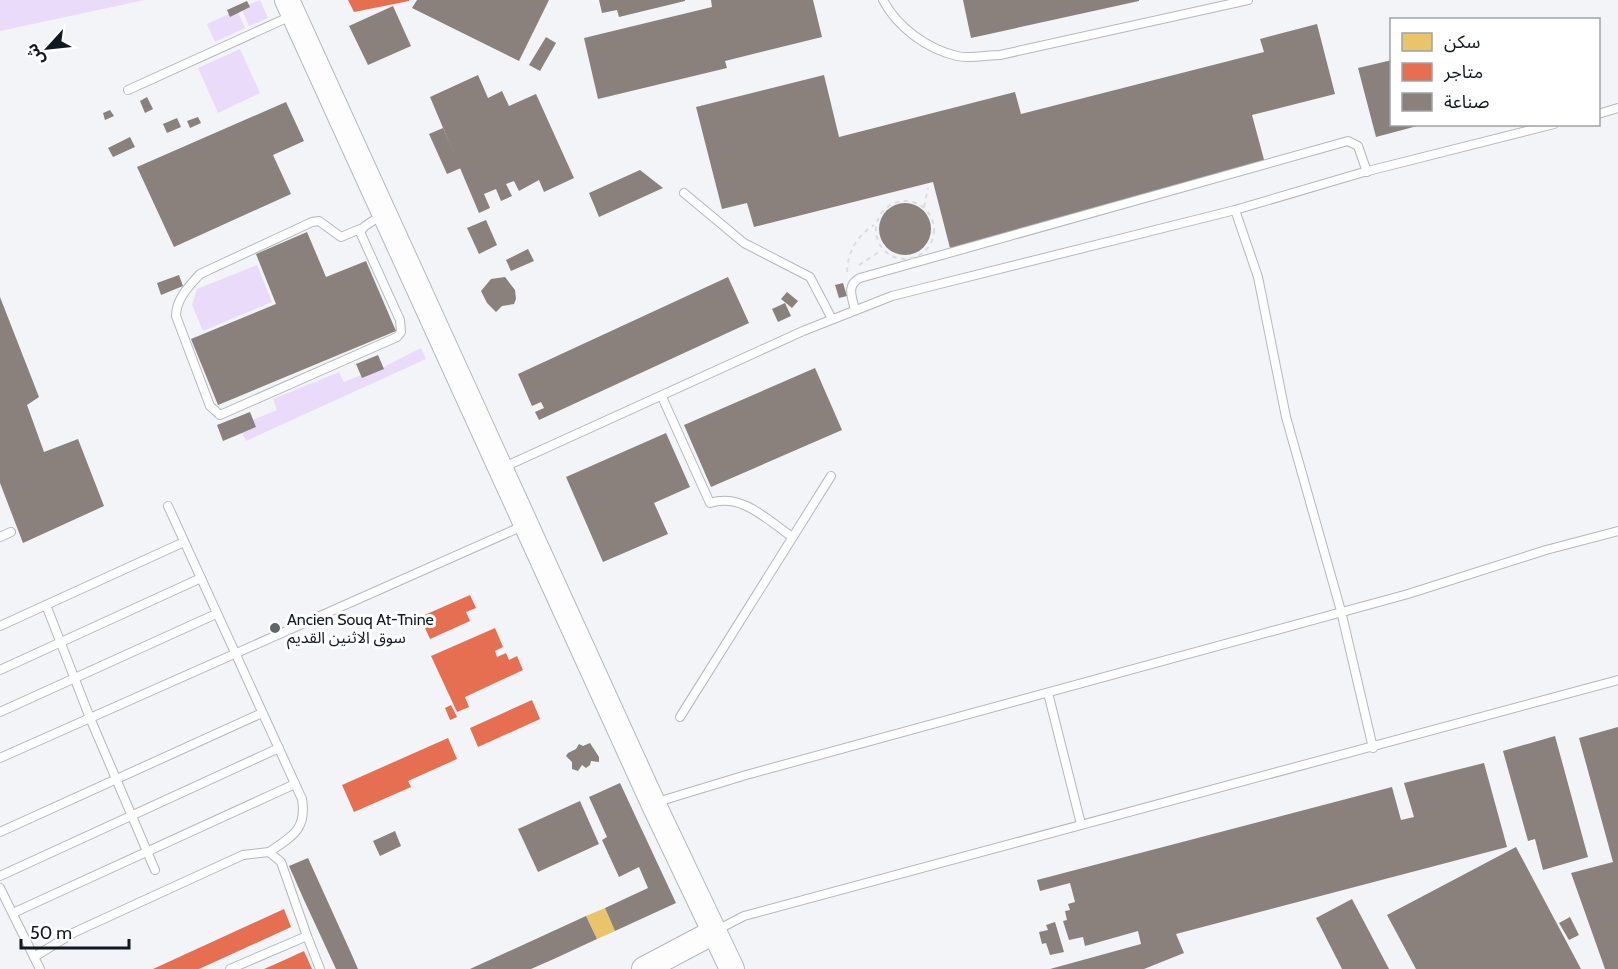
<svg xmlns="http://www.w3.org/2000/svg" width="1618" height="969" viewBox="0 0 1618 969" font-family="Cabin,'Noto Sans Arabic',sans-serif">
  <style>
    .green { fill: #ebdbfa }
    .homes { fill: #e9c46a }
    .shops { fill: #e76f51 }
    .industry { fill: #8a817c }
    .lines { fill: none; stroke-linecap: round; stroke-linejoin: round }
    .lane-casing { stroke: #b3b8be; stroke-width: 10 }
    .secondary-casing { stroke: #b3b8be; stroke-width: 26 }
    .path { stroke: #ddddde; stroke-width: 2; stroke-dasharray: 4.5 4.5; stroke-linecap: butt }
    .lane { stroke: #fdfdfe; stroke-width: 8 }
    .secondary { stroke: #fdfdfe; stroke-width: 24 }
    .poi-dot { fill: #5f656c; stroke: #fff; stroke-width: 2 }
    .labels { text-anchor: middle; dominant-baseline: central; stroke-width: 6; stroke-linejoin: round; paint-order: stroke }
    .poi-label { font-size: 16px; fill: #101821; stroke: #fff; text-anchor: start }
  </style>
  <rect width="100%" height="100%" fill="#f2f4f7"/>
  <g class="green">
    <path d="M0 0H145L0 31Z"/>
    <path d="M260 0 268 18 249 26 241 8Z"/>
    <path d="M237 10 245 28 215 42 207 24Z"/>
    <path d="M240 49 260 93 218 113 198 68Z"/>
    <path d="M257 265 272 302 203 331 192 305 197 289Z"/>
    <path d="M421 348 426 359 246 441 242 433 256 427 253 420 277 410 273 399 339 372 344 382 361 375 362 378Z"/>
  </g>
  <path class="homes" d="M605 908 615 931 597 939 586 916Z"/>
  <g class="shops">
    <path d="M348 0H409V1L354 12Z"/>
    <path d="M470 595 476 608 466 612 470 621 430 639 420 617Z"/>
    <path d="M495 628 503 647 495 651 497 657 506 653 509 660 517 656 523 670 465 697 469 707 457 712 431 656Z"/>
    <path d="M532 700 540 719 478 747 470 728Z"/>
    <path d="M451 705 457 717 450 720 445 708Z"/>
    <path d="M448 738 457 759 408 781 411 787 354 812 342 785Z"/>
    <path d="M284 909 291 927 199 969H153Z"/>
    <path d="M304 951 312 969H264L280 962Z"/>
  </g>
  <g class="industry">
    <path d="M417 0H549L519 61 412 8Z"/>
    <path d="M599 0H685V1L619 17 617 10 602 13Z"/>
    <path d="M711 0H813L822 37 725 61 727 68 598 99 584 38 712 7Z"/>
    <path d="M963 0H1139V1L971 38Z"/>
    <path d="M247 1 250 7 230 17 227 10Z"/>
    <path d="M393 6 411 46 368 65 349 26Z"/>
    <path d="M1317 24 1335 94 1252 115 1266 167 950 248 933 182 754 227 747 203 722 209 696 107 824 75 839 137 1015 92 1021 114 1264 52 1260 39Z"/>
    <path d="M546 37 556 43 540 71 529 65Z"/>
    <path d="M1392 60V124L1421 125 1376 137 1358 68Z"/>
    <path d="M478 75 488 98 502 91 509 106 536 94 574 178 544 192 539 180 519 191 514 181 506 184 512 196 501 201 496 189 484 194 490 208 479 213 430 97Z"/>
    <path d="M147 97 153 109 145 113 140 101Z"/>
    <path d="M286 102 304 141 273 155 291 194 174 247 137 167Z"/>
    <path d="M110 110 114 116 105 120 103 113Z"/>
    <path d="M198 117 201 123 190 128 187 121Z"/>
    <path d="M177 118 181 127 167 133 163 124Z"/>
    <path d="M443 128 461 168 447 174 429 134Z"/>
    <path d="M130 137 135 147 113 157 108 148Z"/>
    <path d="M640 170 663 188 599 217 589 193Z"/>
    <circle cx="905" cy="229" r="26"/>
    <path d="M486 220 497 245 479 254 467 228Z"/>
    <path d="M307 232 326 277 366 261 396 331 218 405 191 339 276 304 256 254Z"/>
    <path d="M528 249 534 261 511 271 506 260Z"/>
    <path d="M179 275 183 286 161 295 157 283Z"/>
    <path d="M505 277 515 290 516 299 514 304 502 306 496 312 487 303 481 291 491 279Z"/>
    <path d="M728 277 749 323 539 420 535 412 544 408 541 402 532 406 518 374Z"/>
    <path d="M843 283 847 296 839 298 835 285Z"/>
    <path d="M787 292 798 301 792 308 781 299Z"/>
    <path d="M0 297 39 397 27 405 44 452 78 439 104 506 23 543 0 483Z"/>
    <path d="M785 303 791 316 778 322 772 309Z"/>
    <path d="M378 355 384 369 362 378 356 364Z"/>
    <path d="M815 368 842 430 711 487 684 425Z"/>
    <path d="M250 412 256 427 223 441 217 425Z"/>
    <path d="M666 433 690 487 654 503 668 534 603 562 566 477Z"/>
    <path d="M1618 727V969H1605L1571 873 1613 862 1579 738Z"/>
    <path d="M1555 736 1588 857 1543 870 1535 839 1528 841 1503 751Z"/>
    <path d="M590 743 599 757V762L591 761 590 765 586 768 582 765 578 771 572 769V762L566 756 568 753 576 749 579 744 583 746Z"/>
    <path d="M1484 763 1507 847 1176 934 1184 953 1144 969H1050L1141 944 1138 931 1085 946 1083 937 1069 940 1063 921 1067 920 1065 911 1070 910 1068 904 1075 902 1070 883 1040 891 1037 880 1392 787 1401 820 1414 817 1404 783Z"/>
    <path d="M620 783 676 903 615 931 605 908 648 888 639 867 619 877 602 840 607 837 589 797Z"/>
    <path d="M580 801 599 844 538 872 518 829Z"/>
    <path d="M395 831 401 846 380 856 373 841Z"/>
    <path d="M1516 847 1581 969H1416L1387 915Z"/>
    <path d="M308 858 351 953 358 969H336L304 900 289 866Z"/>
    <path d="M1352 899 1389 969H1342L1316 918Z"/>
    <path d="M586 916 597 939 556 958 531 969H470Z"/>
    <path d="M1570 917 1579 935 1569 940 1559 923Z"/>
    <path d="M1055 922 1064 952 1050 955 1046 943 1042 944 1039 932 1048 930 1046 925Z"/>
  </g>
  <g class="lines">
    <defs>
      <g id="lane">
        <path d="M883 0C897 27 927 49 957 56 970 59 987 55 1000 55L1248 0"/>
        <path d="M128 90 291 16"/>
        <path d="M1598 114 1618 108"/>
        <path d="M684 193 744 243 810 277 832 319"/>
        <path d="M1235 210 1258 277 1286 417 1341 611 1373 748"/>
        <path d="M360 229 341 237 319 221 312 222 200 274C189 286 176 299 176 316L210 406 220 415 397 337 401 332 400 320 360 232 365 226 382 215"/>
        <path d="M855 310C852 297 846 285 860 278L1348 141 1358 146 1367 172"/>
        <path d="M662 397 710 503C742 493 766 519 791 536"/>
        <path d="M502 468 803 331 892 296 1235 210 1364 172 1554 124"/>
        <path d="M168 506 302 799C307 829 293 836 269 852"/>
        <path d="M0 537 11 532"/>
        <path d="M46 605 90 718 155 870"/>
        <path d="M0 626 184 542"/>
        <path d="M0 670 201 578"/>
        <path d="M1048 693 1081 824"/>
        <path d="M0 712 216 614"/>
        <path d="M680 717 831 476"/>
        <path d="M0 758 525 525"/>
        <path d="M654 803 746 775 1408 594 1546 550 1618 531"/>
        <path d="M0 832 262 713"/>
        <path d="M0 876 279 748"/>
        <path d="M0 888 34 957"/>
        <path d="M13 913 295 784"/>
        <path d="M717 930 744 916 1618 680"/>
        <path d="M40 969 34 957 75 932 243 855 269 852 281 862 307 936"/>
        <path d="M230 969 307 936 320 969"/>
      </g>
      <g id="secondary">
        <path d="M287 0 653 803 732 969"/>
        <path d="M644 969 714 932"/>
      </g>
    </defs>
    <use href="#lane" class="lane-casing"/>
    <use href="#secondary" class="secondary-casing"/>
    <g class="path">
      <circle cx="905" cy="230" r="29"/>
      <path d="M924 207 928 188"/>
      <path d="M859 265 882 250"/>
      <path d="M847 272C848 251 857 236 874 225"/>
    </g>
    <use href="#lane" class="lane"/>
    <use href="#secondary" class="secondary"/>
  </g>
  <circle class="poi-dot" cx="275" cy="628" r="6"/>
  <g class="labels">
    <g class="poi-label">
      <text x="287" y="619">Ancien Souq At-Tnine<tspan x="287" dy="18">سوق الاثنين القديم</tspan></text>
    </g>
  </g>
  <rect x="1390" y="18" width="210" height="108" fill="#ffffff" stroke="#9fa3a6" stroke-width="1.5"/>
  <rect x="1402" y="33" width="30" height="18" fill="#e9c46a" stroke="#9fa3a6" stroke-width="1.5"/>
  <text x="1444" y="48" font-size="18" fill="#101821">سكن</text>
  <rect x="1402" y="63" width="30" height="18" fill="#e76f51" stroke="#9fa3a6" stroke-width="1.5"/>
  <text x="1444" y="78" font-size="18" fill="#101821">متاجر</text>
  <rect x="1402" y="93" width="30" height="18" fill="#8a817c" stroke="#9fa3a6" stroke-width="1.5"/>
  <text x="1444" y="108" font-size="18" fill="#101821">صناعة</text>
  <g transform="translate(48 48) rotate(243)" stroke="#ffffff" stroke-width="4.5" paint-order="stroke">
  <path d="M0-4.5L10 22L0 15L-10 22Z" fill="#101821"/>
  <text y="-9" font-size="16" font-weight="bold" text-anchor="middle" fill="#101821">ش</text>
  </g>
  <path d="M21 939v9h108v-9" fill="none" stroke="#101821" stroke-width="3"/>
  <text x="30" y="939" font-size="18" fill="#101821" stroke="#ffffff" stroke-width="4.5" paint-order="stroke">50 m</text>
</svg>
